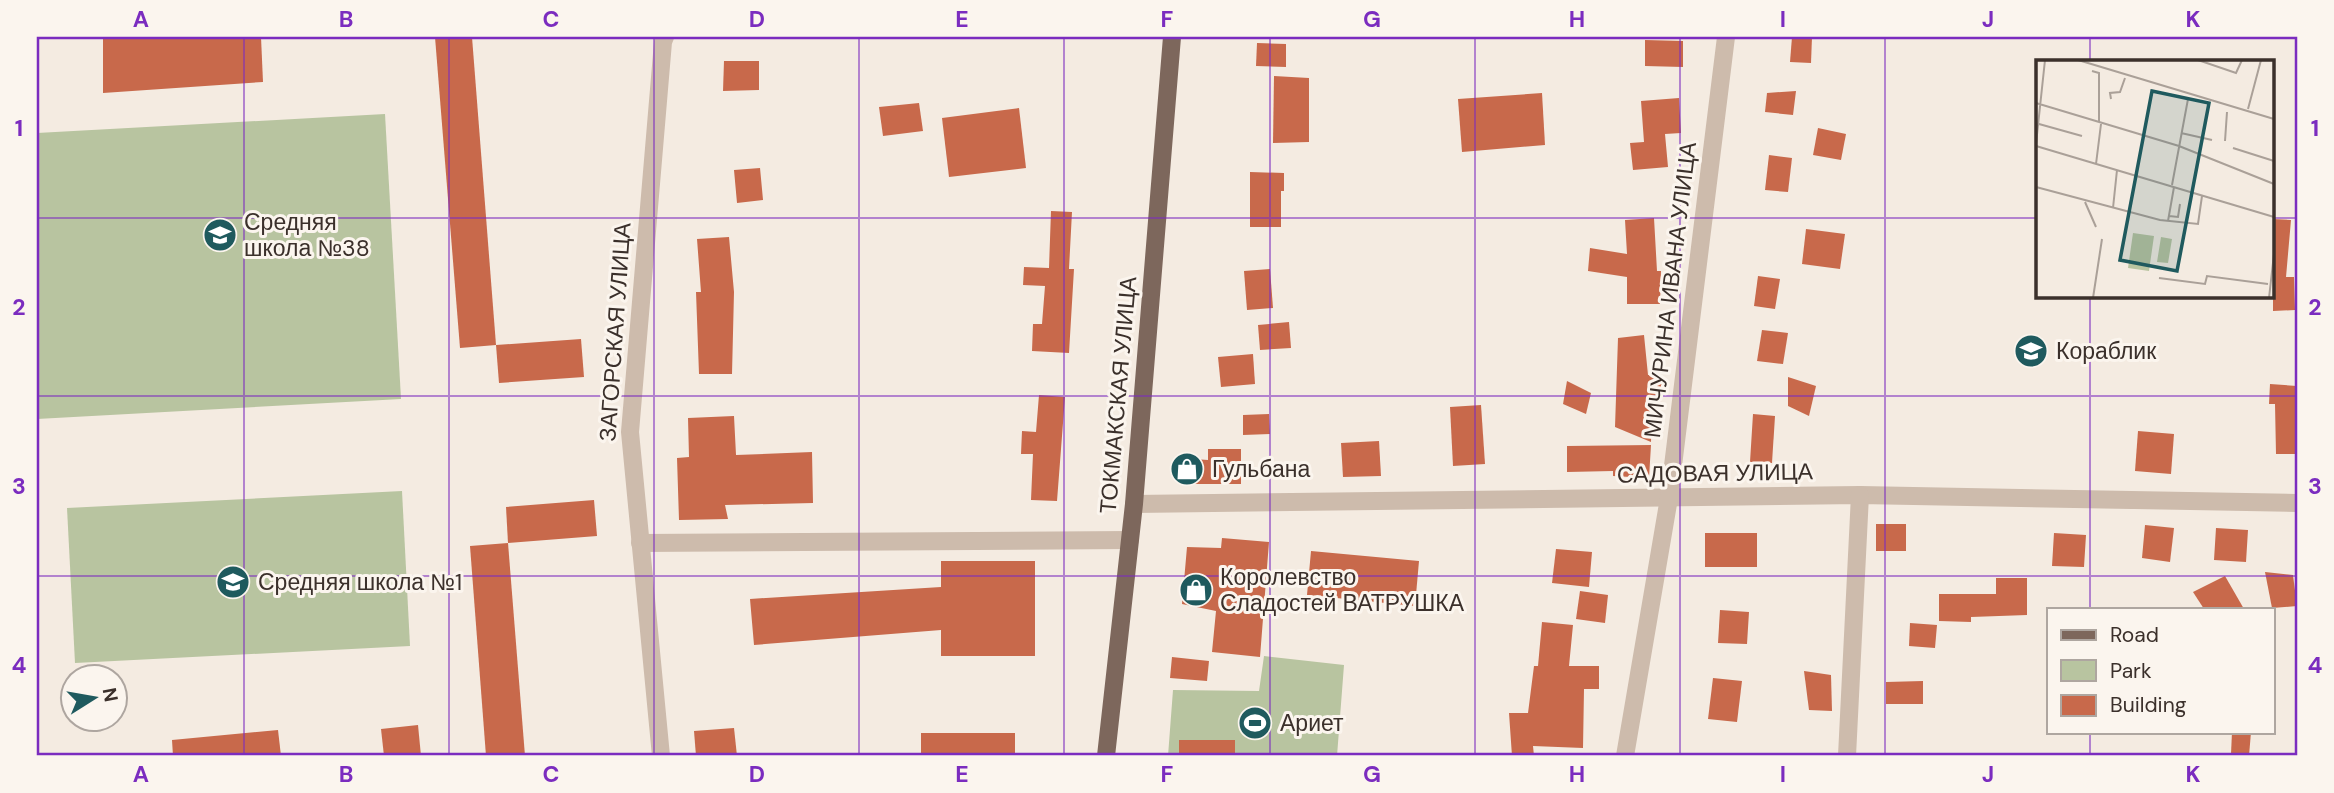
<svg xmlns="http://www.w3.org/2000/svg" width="2334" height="793" viewBox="0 0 2334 793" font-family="'DM Sans',sans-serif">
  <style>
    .green { fill: #b8c4a0 }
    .building { fill: #c8694b }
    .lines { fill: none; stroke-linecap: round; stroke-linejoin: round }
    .minor { stroke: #cdbbac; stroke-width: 18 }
    .major { stroke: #7d675c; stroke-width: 18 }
    .grid { fill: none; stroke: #7b2cbf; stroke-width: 2; stroke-opacity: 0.55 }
    .labels { text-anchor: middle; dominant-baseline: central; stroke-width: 6; stroke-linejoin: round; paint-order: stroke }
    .poi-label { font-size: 23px; fill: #3b302b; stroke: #fbf5ee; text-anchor: start }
    .street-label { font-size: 23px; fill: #3b302b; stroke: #fbf5ee }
    .inset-road { fill: none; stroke: #aaa098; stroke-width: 2 }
    .view { fill: #1f5a5e; fill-opacity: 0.15; stroke: #1f5a5e; stroke-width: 3.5 }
    .inset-edge { fill: none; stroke: #3b302b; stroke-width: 3.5 }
    .neatline { fill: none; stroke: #7b2cbf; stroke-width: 2.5 }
    .grid-label { font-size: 23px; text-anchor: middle; font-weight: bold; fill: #7b2cbf }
  </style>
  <rect width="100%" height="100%" fill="#f4ebe1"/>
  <g class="green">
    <path d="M385 114 401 399 37 419V133Z"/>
    <path d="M402 491 410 646 75 663 67 508Z"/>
    <path d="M1264 656 1344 665 1337 756H1168L1173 690 1259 691Z"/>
  </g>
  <g class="building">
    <path d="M103 37H261L263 82 103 93Z"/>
    <path d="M435 37H472L496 345 460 348Z"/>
    <path d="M1792 37H1812L1811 63 1790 62Z"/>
    <path d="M1645 40 1683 41V67L1645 66Z"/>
    <path d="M1257 43 1286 44V67L1256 66Z"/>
    <path d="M724 61H759V90L723 91Z"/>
    <path d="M1274 76 1309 78V142L1273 143Z"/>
    <path d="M1796 91 1793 115 1765 112 1767 93Z"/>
    <path d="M1542 93 1545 145 1462 152 1458 99Z"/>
    <path d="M1679 98 1681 133 1665 134 1668 167 1633 170 1630 143 1644 142 1641 101Z"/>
    <path d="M919 103 923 131 883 136 879 107Z"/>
    <path d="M1019 108 1026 168 949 177 942 118Z"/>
    <path d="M1818 128 1846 134 1841 160 1813 155Z"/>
    <path d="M1769 155 1792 158 1788 192 1765 190Z"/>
    <path d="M760 168 763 200 737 203 734 170Z"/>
    <path d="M1250 172 1284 173V191H1281V227H1250Z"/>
    <path d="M1051 211 1072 212 1069 269H1074L1069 353 1032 351 1033 324H1042L1045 286 1023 285 1024 267 1049 268Z"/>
    <path d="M1654 218 1657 271H1661L1660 304H1627V277L1588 271 1590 248 1627 254 1625 220Z"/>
    <path d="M2273 219 2291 220 2286 277H2294L2295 310 2273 311Z"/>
    <path d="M1806 229 1845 234 1840 269 1802 264Z"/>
    <path d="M729 237 734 292 732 374H699L696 292H701L697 239Z"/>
    <path d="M1270 269 1273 308 1247 310 1244 271Z"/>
    <path d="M1758 276 1780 279 1775 309 1754 306Z"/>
    <path d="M1289 322 1291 348 1260 350 1258 325Z"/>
    <path d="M1762 330 1788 333 1783 364 1757 361Z"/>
    <path d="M1644 335 1648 375H1662L1661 403H1652L1651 442 1615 427 1618 338Z"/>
    <path d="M581 339 584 377 499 383 496 345Z"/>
    <path d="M1253 354 1255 384 1221 387 1218 357Z"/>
    <path d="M1788 377 1816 386 1809 416 1788 406Z"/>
    <path d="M1567 381 1591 393 1586 414 1563 404Z"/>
    <path d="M2270 384 2297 386V454H2276L2275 404H2269Z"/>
    <path d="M1039 395 1065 397 1057 501 1031 500 1033 454H1021L1022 431 1036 432Z"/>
    <path d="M1481 405 1485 464 1453 466 1450 407Z"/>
    <path d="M1269 414 1270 434 1243 435V415Z"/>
    <path d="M1753 414 1775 416 1772 463 1750 462Z"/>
    <path d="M734 416 736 455 812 452 813 503 725 505 728 519 679 520 677 458 689 457 688 418Z"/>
    <path d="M2138 431 2174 434 2171 474 2135 471Z"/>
    <path d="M1379 441 1381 476 1343 477 1341 443Z"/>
    <path d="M1651 445 1649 478 1613 476V471L1567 472V446Z"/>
    <path d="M1208 449H1241V484H1180V458L1208 460Z"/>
    <path d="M594 500 597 536 508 543 506 507Z"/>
    <rect x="1876" y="524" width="30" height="27"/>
    <path d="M2145 525 2174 528 2170 562 2142 558Z"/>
    <path d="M2216 528 2248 530 2246 562 2214 560Z"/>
    <rect x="1705" y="533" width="52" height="34"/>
    <path d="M2054 533 2086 535 2084 567 2052 566Z"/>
    <path d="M1222 538 1269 542 1260 657 1212 652 1216 611 1182 604 1187 547 1221 548Z"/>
    <path d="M508 543 525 756H486L470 546Z"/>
    <path d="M1556 549 1592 552 1589 587 1552 583Z"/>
    <path d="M1311 551 1419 561 1415 606 1307 595Z"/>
    <path d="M941 561H1035V656H941V630L754 645 750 599 941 587Z"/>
    <path d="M2265 572 2293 575 2297 606 2272 608Z"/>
    <path d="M2225 576 2244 609H2204L2193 592Z"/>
    <path d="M1996 578H2027V615L1971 617V622L1939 621V594H1996Z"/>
    <path d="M1580 591 1608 595 1605 623 1576 619Z"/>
    <path d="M1720 610 1749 612 1747 644 1718 643Z"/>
    <path d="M1542 622 1573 625 1569 666H1599V689H1584L1583 748 1533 746 1534 756H1512L1509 713H1528L1534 666H1538Z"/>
    <path d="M1910 623 1937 625 1935 648 1909 646Z"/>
    <path d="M1172 657 1209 661 1207 681 1170 678Z"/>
    <path d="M1804 671 1831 675 1832 711 1809 710Z"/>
    <path d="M1713 678 1742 681 1737 722 1708 719Z"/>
    <path d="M1923 681V704H1886V682Z"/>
    <path d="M418 725 421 756H384L381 729Z"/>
    <path d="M734 728 737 756H696L694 731Z"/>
    <path d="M278 730 281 756H173L172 740Z"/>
    <path d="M2232 732H2251L2249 756 2231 754Z"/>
    <rect x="921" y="733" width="94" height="23"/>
    <rect x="1179" y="740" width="56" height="16"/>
  </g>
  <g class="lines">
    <g class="minor">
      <path d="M1134 504 1860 495 2297 503"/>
      <path d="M640 543 1130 540"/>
      <path d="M661 756 630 432 663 42 665 37"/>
      <path d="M1625 756 1669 498 1726 37"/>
      <path d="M1847 756 1860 495"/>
    </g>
    <path class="major" d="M1106 756 1134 504 1172 37"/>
  </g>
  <path class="grid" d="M244 37V756M449 37V756M654 37V756M859 37V756M1064 37V756M1270 37V756M1475 37V756M1680 37V756M1885 37V756M2090 37V61M37 218H2038M2273 218H2297M2090 296V609M37 396H2297M37 576H2297M2090 732V756"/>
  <defs>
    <symbol id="school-disc" viewBox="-11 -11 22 22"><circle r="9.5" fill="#1f5a5e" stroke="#fbf5ee"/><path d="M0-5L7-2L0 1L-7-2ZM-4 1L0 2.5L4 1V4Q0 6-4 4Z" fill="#fff"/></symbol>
    <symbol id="shop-disc" viewBox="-11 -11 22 22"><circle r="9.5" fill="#1f5a5e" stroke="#fbf5ee"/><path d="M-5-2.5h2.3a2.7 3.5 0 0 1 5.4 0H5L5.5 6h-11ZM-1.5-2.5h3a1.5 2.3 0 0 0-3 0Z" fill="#fff"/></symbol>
    <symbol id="stadium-disc" viewBox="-11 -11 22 22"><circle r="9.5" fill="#1f5a5e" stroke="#fbf5ee"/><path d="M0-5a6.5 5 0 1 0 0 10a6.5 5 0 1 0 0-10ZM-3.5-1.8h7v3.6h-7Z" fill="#fff"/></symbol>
  </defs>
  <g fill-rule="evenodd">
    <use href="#school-disc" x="201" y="216" width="38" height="38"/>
    <use href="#school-disc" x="2012" y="332" width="38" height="38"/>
    <use href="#shop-disc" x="1168" y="450" width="38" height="38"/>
    <use href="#school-disc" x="214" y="563" width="38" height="38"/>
    <use href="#shop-disc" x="1177" y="571" width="38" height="38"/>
    <use href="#stadium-disc" x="1236" y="704" width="38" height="38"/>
  </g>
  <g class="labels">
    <g class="poi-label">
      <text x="244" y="222">Средняя<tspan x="244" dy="26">школа №38</tspan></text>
      <text x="2056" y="351">Кораблик</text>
      <text x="1212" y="469">Гульбана</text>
      <text x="1220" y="577">Королевство<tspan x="1220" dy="26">Сладостей ВАТРУШКА</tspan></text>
      <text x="258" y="582">Средняя школа №1</text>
      <text x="1280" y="723">Ариет</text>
    </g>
    <g class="street-label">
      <text transform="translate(1670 290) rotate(-83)">МИЧУРИНА ИВАНА УЛИЦА</text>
      <text transform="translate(615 332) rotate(-86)">ЗАГОРСКАЯ УЛИЦА</text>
      <text transform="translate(1118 395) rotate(-85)">ТОКМАКСКАЯ УЛИЦА</text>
      <text transform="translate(1715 473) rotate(-1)">САДОВАЯ УЛИЦА</text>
    </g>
  </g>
  <g transform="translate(2036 60)">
    <rect width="238" height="238" fill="#f4ebe1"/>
    <path d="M97 173 118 176 113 211 92 208ZM125 177 136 179 132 203 121 202Z" fill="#b8c4a0"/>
    <path class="inset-road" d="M42 0 238 59M162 0 200 13 206 0M56 11 63 13V62M75 39 74 33 84 32 89 18M0 43 143 86 238 124M212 49 225 0M3 64 46 76M145 73 176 80M189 81 191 52M0 84 9 0M0 86 238 157M197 88 238 101M60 104 65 64M136 125 152 39M0 127 124 160 162 164 166 136M49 142 60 167M77 148 81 110M133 156 142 157 144 144M132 161 138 127M123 218 169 224 171 216 232 224M57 238 66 179M233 238 238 194"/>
    <path class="view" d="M116 31 173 43 141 211 84 200Z"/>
    <rect width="238" height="238" class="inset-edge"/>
  </g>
  <rect width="2334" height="793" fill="none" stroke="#fbf5ee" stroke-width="77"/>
  <rect x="2047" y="608" width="228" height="126" fill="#fbf5ee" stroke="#aea6a0" stroke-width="2"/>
  <rect x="2061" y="630" width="35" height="10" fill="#7d675c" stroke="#aea6a0" stroke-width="2"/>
  <text x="2110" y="642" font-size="21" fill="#3b302b">Road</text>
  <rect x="2061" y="660" width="35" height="21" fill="#b8c4a0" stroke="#aea6a0" stroke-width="2"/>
  <text x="2110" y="678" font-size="21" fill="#3b302b">Park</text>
  <rect x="2061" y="695" width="35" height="21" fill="#c8694b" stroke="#aea6a0" stroke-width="2"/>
  <text x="2110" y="712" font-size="21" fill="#3b302b">Building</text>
  <g transform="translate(94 698) rotate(79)"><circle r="33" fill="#fbf5ee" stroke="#aea6a0" stroke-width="2"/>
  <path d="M0-5L12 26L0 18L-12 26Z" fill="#1f5a5e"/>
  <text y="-10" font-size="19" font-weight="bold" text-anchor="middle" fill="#3b302b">N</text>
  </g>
  <rect x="38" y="38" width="2258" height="716" class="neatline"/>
  <g class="grid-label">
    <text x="141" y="27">A</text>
    <text x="346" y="27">B</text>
    <text x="551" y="27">C</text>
    <text x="757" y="27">D</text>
    <text x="962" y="27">E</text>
    <text x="1167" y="27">F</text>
    <text x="1372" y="27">G</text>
    <text x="1577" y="27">H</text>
    <text x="1783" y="27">I</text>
    <text x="1988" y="27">J</text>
    <text x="2193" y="27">K</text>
    <text x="19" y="136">1</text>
    <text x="2315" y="136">1</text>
    <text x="19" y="315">2</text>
    <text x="2315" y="315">2</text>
    <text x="19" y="494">3</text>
    <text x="2315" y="494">3</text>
    <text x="19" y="673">4</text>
    <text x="2315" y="673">4</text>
    <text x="141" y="782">A</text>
    <text x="346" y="782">B</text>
    <text x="551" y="782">C</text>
    <text x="757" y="782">D</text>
    <text x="962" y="782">E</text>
    <text x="1167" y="782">F</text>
    <text x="1372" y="782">G</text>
    <text x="1577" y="782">H</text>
    <text x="1783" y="782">I</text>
    <text x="1988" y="782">J</text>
    <text x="2193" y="782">K</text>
  </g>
</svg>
